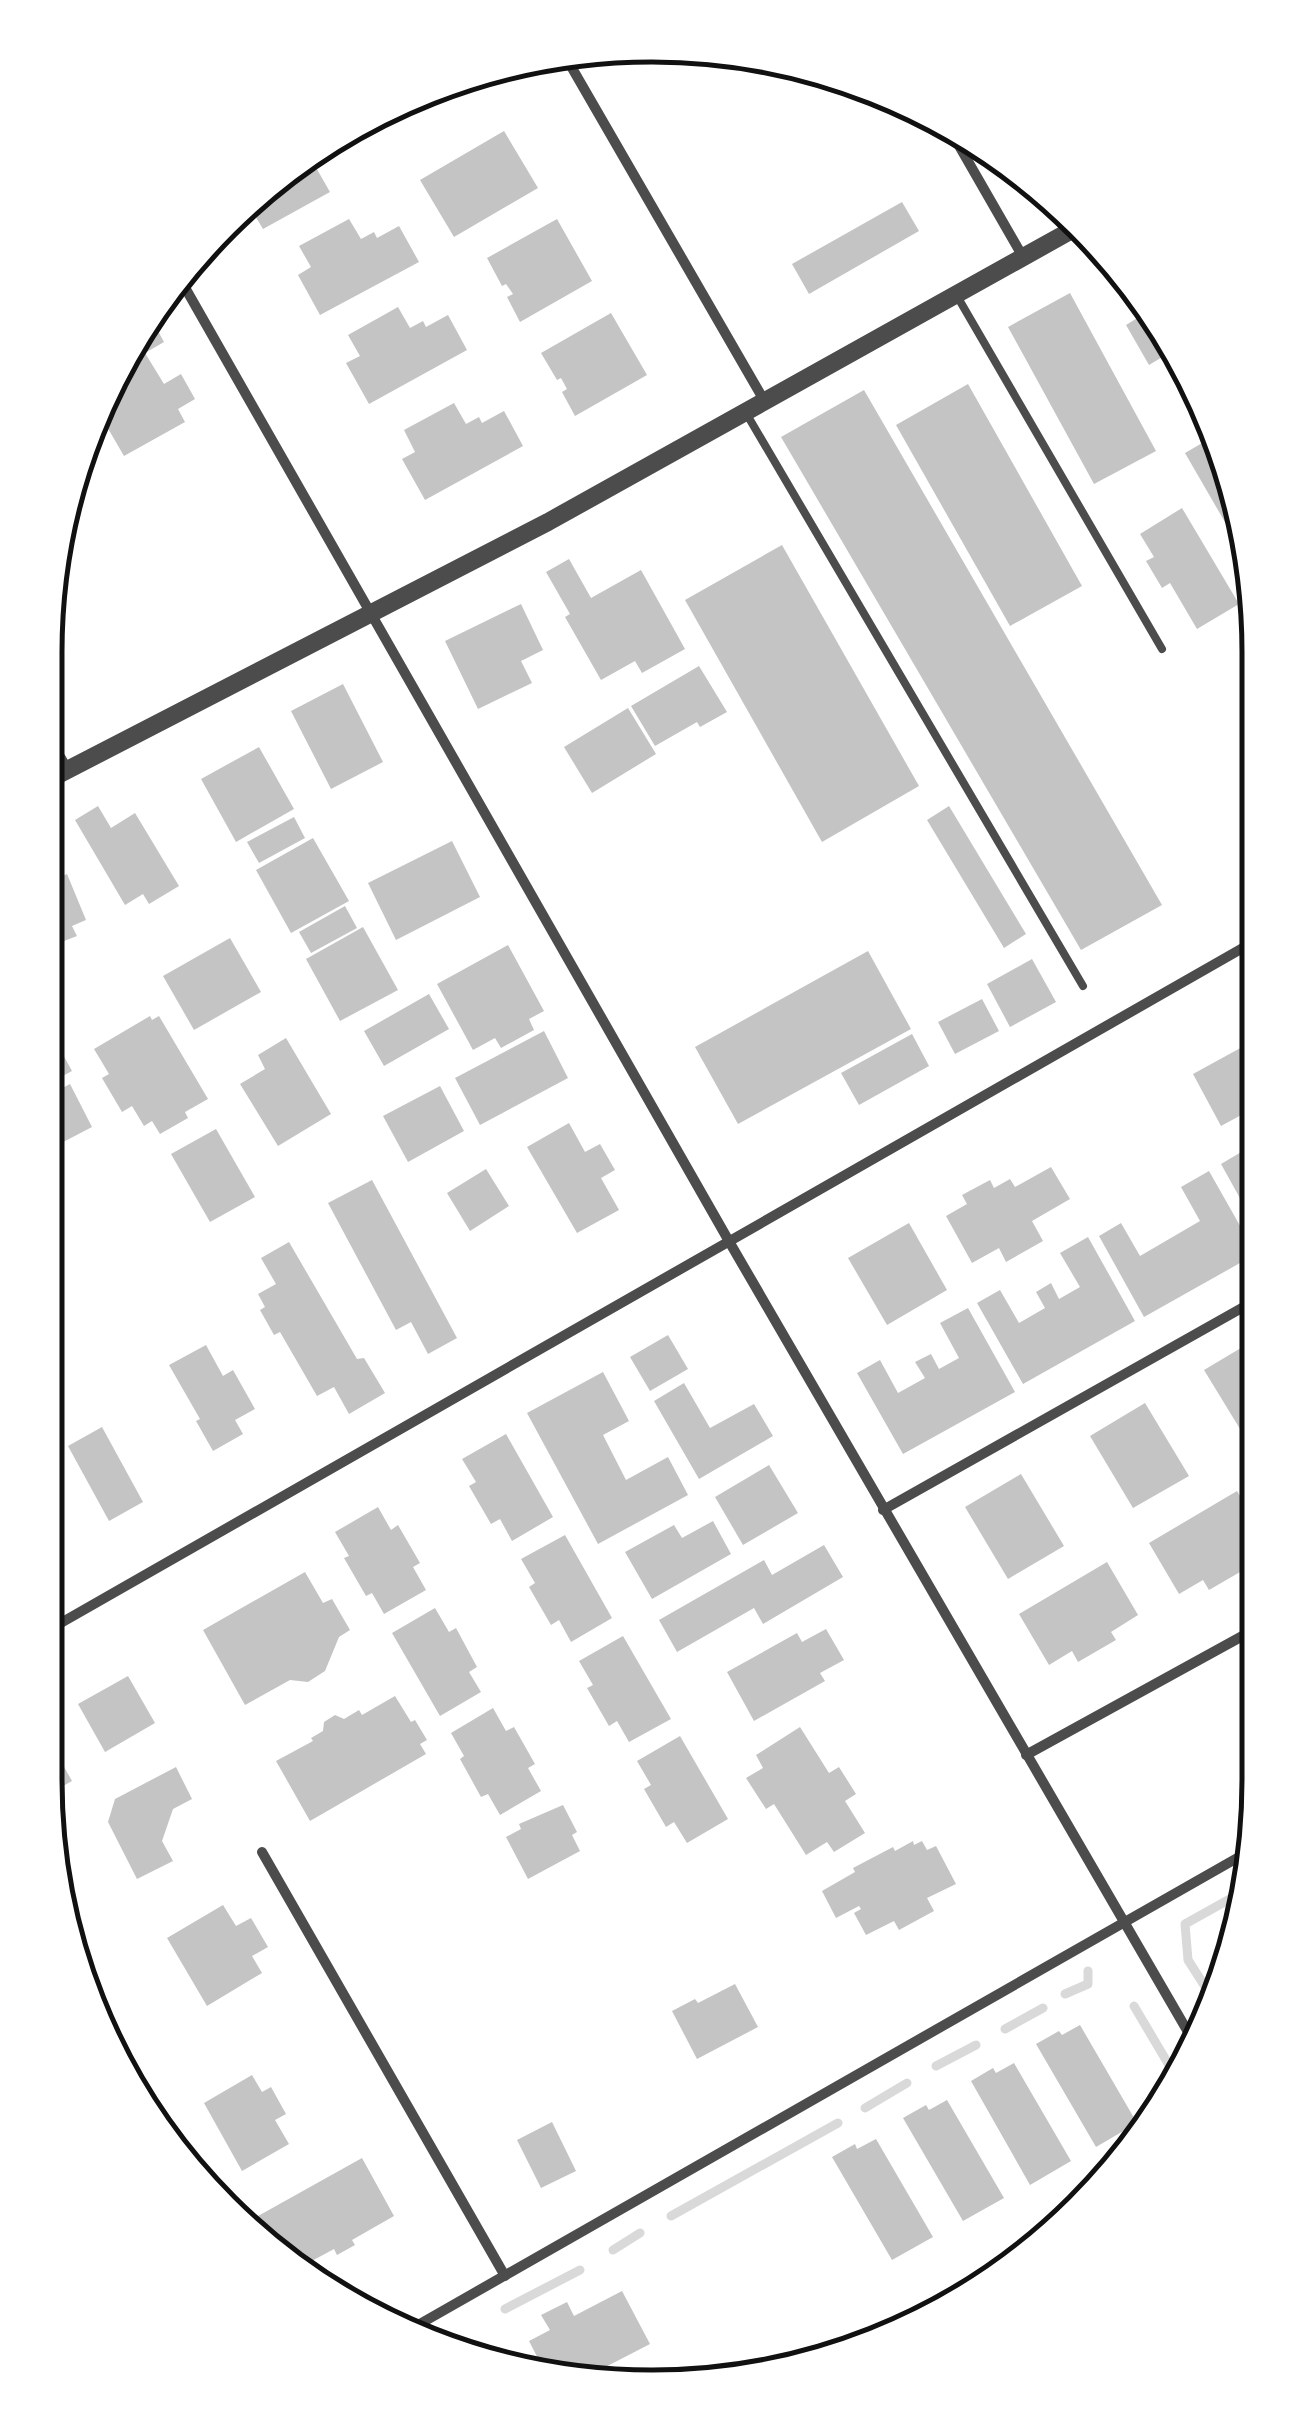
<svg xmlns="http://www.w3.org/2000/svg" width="1304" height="2433" viewBox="0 0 1304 2433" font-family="'Roboto Serif',serif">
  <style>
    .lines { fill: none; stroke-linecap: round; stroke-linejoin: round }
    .stream { stroke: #d9d9d9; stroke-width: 9 }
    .building { fill: #c4c4c4 }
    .service { stroke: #4c4c4c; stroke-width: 8 }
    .minor { stroke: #4c4c4c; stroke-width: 10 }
    .tertiary { stroke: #4c4c4c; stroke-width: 18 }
    .rim { fill: none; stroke: #111; stroke-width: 5 }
  </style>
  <rect width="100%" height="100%" fill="#fff"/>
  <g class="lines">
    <g class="stream">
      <path d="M1065 1994 1088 1984V1971"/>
      <path d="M1213 1999 1188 1960 1185 1924 1246 1890"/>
      <path d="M1134 2006 1179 2082"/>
      <path d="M1005 2029 1043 2008"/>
      <path d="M936 2066 976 2045"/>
      <path d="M865 2108 907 2083"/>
      <path d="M671 2216 838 2123"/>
      <path d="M613 2250 640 2233"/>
      <path d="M505 2309 580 2270"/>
      <path d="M446 2345 455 2341"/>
    </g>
  </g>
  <g class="building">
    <path d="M504 131 538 188 454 237 420 180Z"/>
    <path d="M310 157 330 192 263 229 254 214 235 226 282 171Z"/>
    <path d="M902 202 919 231 809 294 792 264Z"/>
    <path d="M349 219 361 239 374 232 377 238 399 226 419 262 320 315 298 275 311 267 299 246Z"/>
    <path d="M557 219 592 281 520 322 507 297 513 294 506 284 502 286 487 258Z"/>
    <path d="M1070 293 1156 451 1094 484 1008 327Z"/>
    <path d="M398 307 410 328 423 321 426 327 448 315 467 350 369 404 346 363 360 356 348 335Z"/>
    <path d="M1152 309 1174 350 1149 365 1126 325Z"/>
    <path d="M611 313 647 375 575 416 562 392 567 389 561 378 557 380 541 353Z"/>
    <path d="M152 320 164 342 145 353 164 384 181 374 195 399 178 409 185 422 124 456 99 413 126 349Z"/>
    <path d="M968 384 1082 586 1010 626 896 425Z"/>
    <path d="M864 390 1162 905 1081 950 781 437Z"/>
    <path d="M454 403 466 424 479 417 482 423 504 411 523 446 425 500 402 459 415 452 404 430Z"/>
    <path d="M1216 435 1227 456 1244 530 1233 536 1185 453Z"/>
    <path d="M1182 508 1239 604 1197 629 1170 583 1162 588 1146 561 1154 557 1140 534Z"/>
    <path d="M782 545 919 786 822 842 685 600Z"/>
    <path d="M569 559 591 598 641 570 685 649 642 673 635 661 601 680 565 617 570 614 546 572Z"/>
    <path d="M521 604 543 650 521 661 532 683 478 709 445 641Z"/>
    <path d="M699 666 727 712 700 727 697 722 655 746 631 706Z"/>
    <path d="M343 684 383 762 331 789 291 711Z"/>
    <path d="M628 708 656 754 592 793 564 747Z"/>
    <path d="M259 747 294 809 236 842 201 779Z"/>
    <path d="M98 806 111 828 135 813 179 886 149 904 143 894 125 905 75 820Z"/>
    <path d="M949 806 1026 934 1004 948 927 820Z"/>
    <path d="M294 817 305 838 259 863 247 842Z"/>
    <path d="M313 838 349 901 291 933 256 870Z"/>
    <path d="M452 841 480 897 396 940 368 883Z"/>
    <path d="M67 874 86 920 72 926 77 936 59 943 56 936 46 940V883Z"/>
    <path d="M345 906 357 928 311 953 299 932Z"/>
    <path d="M363 927 398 990 340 1021 306 959Z"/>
    <path d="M230 938 261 992 194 1030 163 976Z"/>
    <path d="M508 945 544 1011 529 1019 534 1030 501 1048 495 1038 473 1050 437 984Z"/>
    <path d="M868 951 911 1029 738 1124 695 1047Z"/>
    <path d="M1032 959 1056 1002 1010 1027 987 984Z"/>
    <path d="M429 994 449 1029 384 1066 364 1031Z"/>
    <path d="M982 999 999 1031 955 1054 938 1022Z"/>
    <path d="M150 1016 152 1020 159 1016 208 1099 185 1112 188 1118 160 1134 152 1121 144 1126 132 1106 122 1112 102 1078 109 1074 94 1049Z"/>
    <path d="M49 1029 72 1071 46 1085V1030Z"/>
    <path d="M544 1031 568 1078 480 1125 455 1078Z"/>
    <path d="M912 1034 929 1066 859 1105 841 1073Z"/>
    <path d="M286 1038 331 1114 278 1146 240 1084 265 1069 258 1055Z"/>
    <path d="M1255 1040 1256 1107 1221 1126 1193 1074Z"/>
    <path d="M70 1084 92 1127 46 1151V1097Z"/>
    <path d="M440 1086 464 1131 408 1162 383 1116Z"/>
    <path d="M569 1123 585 1152 600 1144 615 1170 601 1178 619 1210 577 1233 527 1147Z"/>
    <path d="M216 1129 255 1197 210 1222 171 1154Z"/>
    <path d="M1243 1151 1256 1173V1227L1221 1164Z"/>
    <path d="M1051 1167 1070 1199 1032 1221 1043 1241 1006 1262 999 1248 972 1263 946 1216 967 1204 962 1195 990 1180 994 1188 1010 1179 1015 1187Z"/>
    <path d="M486 1169 509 1206 470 1231 447 1193Z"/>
    <path d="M1209 1171 1256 1254 1144 1317 1099 1236 1121 1223 1140 1256 1200 1221 1181 1187Z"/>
    <path d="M372 1180 457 1338 428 1354 411 1322 396 1330 328 1203Z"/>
    <path d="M909 1223 947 1290 887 1325 848 1258Z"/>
    <path d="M1088 1237 1135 1321 1023 1384 977 1303 1000 1290 1019 1323 1045 1308 1036 1292 1051 1283 1059 1299 1080 1287 1060 1253Z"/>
    <path d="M289 1242 357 1359 364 1358 385 1393 349 1414 334 1387 317 1396 280 1332 274 1335 260 1310 265 1307 258 1294 276 1284 261 1258Z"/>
    <path d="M968 1308 1015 1392 903 1454 857 1373 880 1360 898 1393 925 1378 915 1362 931 1354 939 1369 959 1358 940 1323Z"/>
    <path d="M668 1335 688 1369 650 1391 630 1357Z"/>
    <path d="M1256 1339 1257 1437 1248 1442 1204 1370Z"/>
    <path d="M206 1345 223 1376 233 1370 255 1409 235 1420 243 1434 213 1451 196 1421 200 1419 169 1365Z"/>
    <path d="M603 1372 629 1421 603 1435 626 1480 668 1457 688 1495 598 1544 527 1413Z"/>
    <path d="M684 1383 710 1428 754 1404 773 1436 699 1479 654 1401Z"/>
    <path d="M1145 1403 1189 1476 1133 1508 1090 1436Z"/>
    <path d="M102 1427 143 1502 109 1521 68 1446Z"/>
    <path d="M506 1434 553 1517 512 1541 500 1519 491 1524 469 1486 476 1482 462 1459Z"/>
    <path d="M769 1465 798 1513 743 1545 715 1497Z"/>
    <path d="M1021 1474 1064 1546 1008 1579 965 1507Z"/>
    <path d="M1237 1491 1257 1524V1551L1242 1560 1247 1568 1209 1590 1203 1580 1179 1594 1149 1543Z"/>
    <path d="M378 1507 391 1530 398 1525 420 1563 413 1567 426 1590 384 1614 372 1593 366 1596 344 1558 349 1556 335 1532Z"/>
    <path d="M713 1521 731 1554 652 1599 625 1552 674 1525 682 1538Z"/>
    <path d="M565 1535 612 1618 571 1642 559 1620 551 1625 529 1587 535 1583 521 1559Z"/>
    <path d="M824 1545 843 1577 763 1624 754 1608 677 1652 659 1620 764 1560 772 1575Z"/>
    <path d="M1107 1562 1138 1615 1111 1632 1116 1640 1078 1662 1072 1651 1049 1665 1019 1614Z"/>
    <path d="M305 1572 323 1603 332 1599 350 1630 339 1637 325 1671 308 1682 290 1680 245 1705 203 1630Z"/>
    <path d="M435 1608 449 1632 456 1628 477 1667 469 1672 481 1692 440 1716 392 1633Z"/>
    <path d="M826 1629 844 1660 820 1673 825 1681 754 1721 727 1672 797 1633 802 1642Z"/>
    <path d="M623 1636 671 1719 629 1742 617 1721 609 1726 587 1688 593 1685 579 1661Z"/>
    <path d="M128 1676 155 1723 105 1752 78 1704Z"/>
    <path d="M395 1696 411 1722 415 1720 427 1740 420 1744 426 1754 310 1821 276 1761 313 1741 311 1738 323 1731 324 1722 335 1715 344 1719 359 1710 362 1715Z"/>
    <path d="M493 1708 506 1731 514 1727 535 1764 528 1768 541 1791 500 1815 488 1794 481 1797 460 1759 464 1756 451 1733Z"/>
    <path d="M800 1727 829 1773 839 1767 856 1794 845 1801 865 1833 834 1852 827 1842 806 1855 774 1804 766 1809 746 1778 763 1768 756 1755Z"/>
    <path d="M45 1733 72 1781 47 1795 45 1781Z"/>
    <path d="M680 1736 728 1819 687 1843 674 1822 666 1827 644 1789 651 1785 637 1761Z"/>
    <path d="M176 1767 192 1799 173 1809 162 1841 173 1861 137 1879 108 1822 115 1799Z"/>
    <path d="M563 1805 577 1832 572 1835 580 1851 528 1879 506 1837 521 1829 519 1824Z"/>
    <path d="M913 1841 914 1845 922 1841 927 1850 936 1846 956 1884 927 1898 934 1911 899 1930 894 1921 866 1935 854 1913 861 1909 859 1906 836 1918 822 1891 855 1872 853 1868 893 1847 895 1851Z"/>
    <path d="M223 1905 236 1926 251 1918 268 1947 252 1956 262 1973 207 2006 167 1938Z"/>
    <path d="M1239 1931 1238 1939 1231 1957 1222 1941Z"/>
    <path d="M735 1984 758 2027 697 2059 672 2011 695 1999 698 2003Z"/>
    <path d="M1080 2025 1137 2123 1096 2147 1036 2044 1059 2031 1062 2035Z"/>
    <path d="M121 2047 156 2109 150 2112 117 2050Z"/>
    <path d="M1014 2063 1071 2161 1030 2185 971 2081 993 2068 996 2073Z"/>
    <path d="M252 2075 262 2092 271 2087 286 2114 275 2120 289 2144 242 2171 204 2103Z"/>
    <path d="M947 2100 1004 2198 963 2221 903 2118 926 2105 929 2110Z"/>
    <path d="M552 2122 576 2171 541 2188 517 2140Z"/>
    <path d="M876 2139 933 2237 892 2260 832 2157 855 2144 857 2149Z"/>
    <path d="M362 2158 394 2216 352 2240 355 2245 337 2255 334 2249 297 2269 252 2227 249 2221Z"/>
    <path d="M1066 2215 1068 2219 1053 2237 1025 2254 1018 2242Z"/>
    <path d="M622 2291 650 2344 588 2376 545 2372 529 2341 550 2330 541 2315 567 2302 574 2316Z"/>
  </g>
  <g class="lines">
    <g class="service">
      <path d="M957 296 1162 649"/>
      <path d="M746 413 1083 986"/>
    </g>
    <g class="minor">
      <path d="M568 61 765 402"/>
      <path d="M946 123 1023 257"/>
      <path d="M183 284 730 1243 1195 2044"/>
      <path d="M46 733 68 770"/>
      <path d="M883 1510 1256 1300"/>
      <path d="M45 1632 1255 941"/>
      <path d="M1026 1755 1257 1628"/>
      <path d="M262 1852 505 2276"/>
      <path d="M411 2329 1253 1849"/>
    </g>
    <path class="tertiary" d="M46 781 548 522 1079 226"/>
  </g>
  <path d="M0 0H1304V2433H0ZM652 62H652A590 590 0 0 1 1242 652V1780A590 590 0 0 1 652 2370H652A590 590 0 0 1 62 1780V652A590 590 0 0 1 652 62Z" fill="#fff" fill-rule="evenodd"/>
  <path class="rim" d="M652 62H652A590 590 0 0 1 1242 652V1780A590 590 0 0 1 652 2370H652A590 590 0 0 1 62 1780V652A590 590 0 0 1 652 62Z"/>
</svg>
